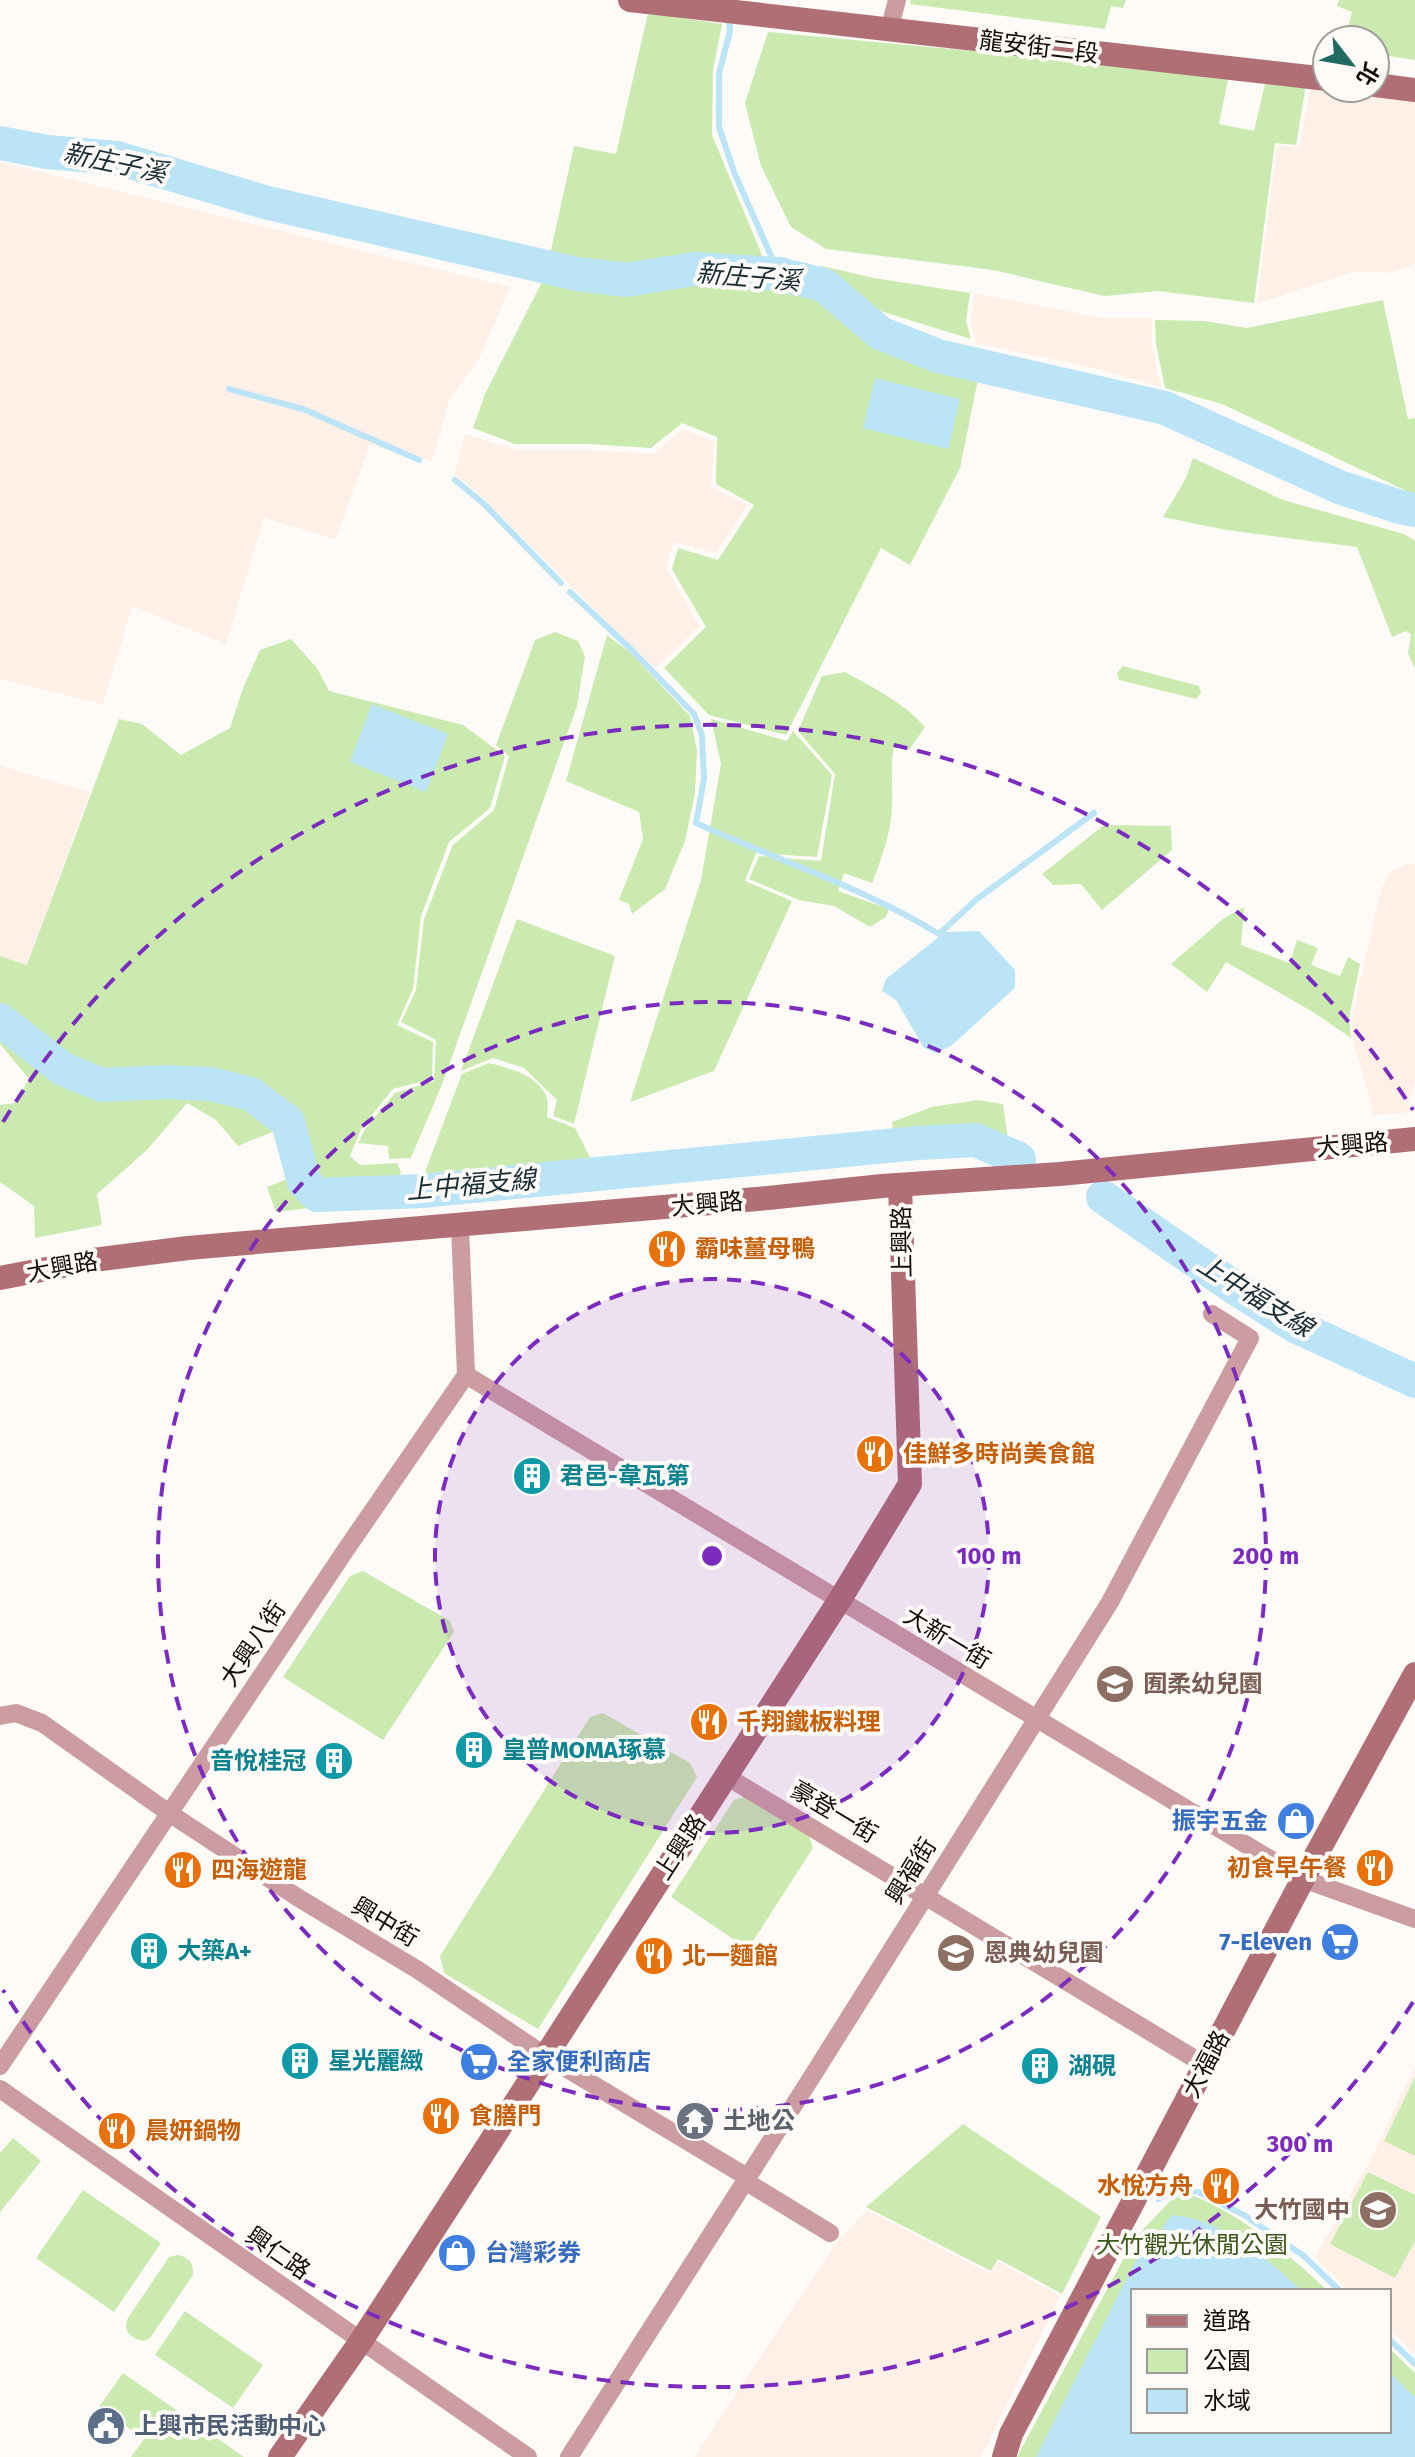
<svg xmlns="http://www.w3.org/2000/svg" width="1415" height="2457" viewBox="0 0 1415 2457" font-family="'Fira Sans','Noto Sans TC',sans-serif">
  <style>
    .built { fill: #fef0e6 }
    .green { fill: #cbeab0 }
    .water { fill: #bbe4f7 }
    .lines { fill: none; stroke-linecap: round; stroke-linejoin: round }
    .stream { stroke: #bbe4f7; stroke-width: 6 }
    .river { stroke: #bbe4f7; stroke-width: 34 }
    .street { stroke: #cb9ca0; stroke-width: 18 }
    .secondary { stroke: #b06e75; stroke-width: 24 }
    .ring { fill: none; stroke: #7b2cbf; stroke-width: 4; stroke-dasharray: 14 10 }
    .labels { text-anchor: middle; dominant-baseline: central; stroke-width: 8; stroke-linejoin: round; paint-order: stroke }
    .street-label { font-size: 24px; fill: #130d0a; stroke: #fdfaf7 }
    .food-label { font-size: 24px; font-weight: bold; fill: #c56008; stroke: #fdfaf7; text-anchor: start }
    .culture-label { font-size: 24px; font-weight: bold; fill: #0d838f; stroke: #fdfaf7; text-anchor: start }
    .education-label { font-size: 24px; font-weight: bold; fill: #785e54; stroke: #fdfaf7; text-anchor: start }
    .shop-label { font-size: 24px; font-weight: bold; fill: #366cbe; stroke: #fdfaf7; text-anchor: end }
    .worship-label { font-size: 24px; font-weight: bold; fill: #5b616d; stroke: #fdfaf7; text-anchor: start }
    .park-label { font-size: 24px; fill: #3c581c; stroke: #fdfaf7 }
    .service-label { font-size: 24px; font-weight: bold; fill: #4e5e75; stroke: #fdfaf7; text-anchor: start }
    .water-label { font-size: 26px; font-style: italic; fill: #182c35; stroke: #fdfaf7 }
    .centre { fill: #7b2cbf; stroke: #fdfaf7; stroke-width: 4 }
    .ring-label { font-size: 24px; text-anchor: middle; font-weight: bold; fill: #7b2cbf; stroke: #fdfaf7; stroke-width: 8; stroke-linejoin: round; paint-order: stroke }
  </style>
  <rect width="100%" height="100%" fill="#fdfaf7"/>
  <g class="built">
    <path d="M1311 84 1327 88 1415 96V264L1388 273 1356 271 1257 303 1277 146 1300 147Z"/>
    <path d="M0 162 510 287 480 357 449 401 432 461 369 445 336 540 264 517 226 644 132 606 103 704 0 679Z"/>
    <path d="M975 293 1103 318H1152V346L1161 387 1106 371 976 343 970 321Z"/>
    <path d="M683 429 714 442 711 487 747 505 715 553 674 542 666 568 699 626 656 668 617 632 484 499 455 474 465 434 516 450H592L654 454Z"/>
    <path d="M0 766 90 792 27 965 0 956Z"/>
    <path d="M1408 864 1415 865V1081L1406 1113 1374 1115 1353 1040 1352 1017 1381 890 1391 871Z"/>
    <path d="M1415 2067V2354L1389 2329V2291H1350L1315 2257 1369 2163Z"/>
    <path d="M867 2210 991 2274 998 2261 1060 2296 981 2457H695L835 2244Z"/>
  </g>
  <g class="green">
    <path d="M911 0H1126L1123 8 1111 6 1105 29 910 4Z"/>
    <path d="M1339 0H1415V60L1375 54V40H1345L1352 12 1337 6Z"/>
    <path d="M648 13 722 24 713 70 712 135 764 260 693 255 623 269 550 254 574 146 616 154Z"/>
    <path d="M768 32 1229 75 1219 124 1254 131 1266 80 1306 84 1296 145 1275 143 1254 303 1158 291 1104 296 993 270 826 249 791 227 761 166 745 103Z"/>
    <path d="M822 266 874 278 970 293 966 321 971 339 883 312 819 271Z"/>
    <path d="M545 276 626 293 699 280 778 286 814 297 880 345 943 368 979 374 960 468 910 565 881 548 786 735 709 715 664 668 706 627 672 569 678 548 718 560 754 505 716 484 717 437 682 423 651 448 588 444H515L473 428 485 394Z"/>
    <path d="M1383 300 1408 419 1415 418V495L1222 404 1165 388 1156 344 1155 320 1204 321 1247 328Z"/>
    <path d="M1193 458 1283 500 1404 534 1415 541V668L1408 654 1411 634 1406 631 1392 637 1357 547 1226 530 1163 517 1186 478Z"/>
    <path d="M555 632 578 641 585 656 577 706 443 1082 411 1158 389 1159 388 1146 358 1143 365 1129 395 1093 434 1081 436 1040 401 1022 416 990 424 919 453 845 494 810 509 756 496 745 535 640Z"/>
    <path d="M607 635 631 653 690 716 697 751 695 793 685 841 665 889 632 914 629 904 619 900 643 839 639 812 566 781Z"/>
    <path d="M291 639 317 668 329 691 463 725 505 756 490 808 449 842 421 916 413 989 397 1025 433 1042 432 1079 393 1089 362 1127 350 1156 360 1165 397 1163 401 1172 391 1198 276 1212 267 1187 308 1171 294 1123 238 1146 216 1120 187 1103 147 1150 97 1194 102 1225 35 1238 34 1206 0 1182V1105L15 1103 29 1079 0 1044V956L27 965 119 719 142 724 181 755 230 728 243 688 260 650Z"/>
    <path d="M1123 666 1199 686 1201 693 1196 699 1119 680 1117 673Z"/>
    <path d="M845 672C874 688 903 702 925 727L909 750 894 747C890 766 893 784 892 803 892 831 882 857 872 883L844 873 838 891 889 909 886 917 870 927 834 906 799 900 749 879 759 856 821 861 835 774 798 731 822 676Z"/>
    <path d="M711 719 787 741 793 731 832 775 817 857 756 853 745 881 792 901 714 1071 630 1102 701 880 721 764Z"/>
    <path d="M1104 825 1171 826 1172 850 1102 910 1081 884 1053 885 1042 874Z"/>
    <path d="M1244 907 1241 945 1290 963 1297 940 1318 948 1311 965 1340 976 1348 957 1360 964 1349 1018 1351 1038 1313 1012 1226 962 1207 992 1171 964 1223 919Z"/>
    <path d="M517 919 615 956 574 1124 553 1116 557 1100 524 1068 493 1058 461 1071Z"/>
    <path d="M489 1063C508 1068 539 1075 547 1098 549 1103 547 1112 547 1117L575 1128 595 1167 424 1184 426 1169 462 1074Z"/>
    <path d="M978 1100 1003 1104 1009 1146 896 1152 892 1122 932 1107Z"/>
    <path d="M363 1571 450 1621 454 1632 383 1740 283 1677 350 1576Z"/>
    <path d="M603 1713 690 1763 697 1777 538 2029 444 1973 440 1956 590 1717Z"/>
    <path d="M744 1797 809 1836 813 1848 748 1949 671 1897 734 1800Z"/>
    <path d="M1415 2077V2156L1384 2141Z"/>
    <path d="M963 2124 1101 2217 1062 2294 998 2259 991 2271 866 2207Z"/>
    <path d="M13 2138 41 2161 0 2212V2153Z"/>
    <path d="M1368 2172 1415 2195V2241L1395 2278 1330 2244Z"/>
    <path d="M83 2190 161 2243 114 2312 36 2258Z"/>
    <path d="M1194 2196C1245 2217 1288 2254 1328 2291H1133V2431H1389V2348L1415 2373V2457H1017L1134 2239 1174 2197Z"/>
    <path d="M177 2255C188 2256 194 2263 193 2275L150 2338 143 2341C130 2338 122 2331 128 2318L169 2257Z"/>
    <path d="M185 2311 263 2365 233 2408 155 2355Z"/>
    <path d="M123 2373 244 2457H131L144 2439 99 2407Z"/>
  </g>
  <g class="water">
    <path d="M875 378 960 399 948 449 863 428Z"/>
    <path d="M372 704 448 734 426 792 350 762Z"/>
    <path d="M979 931 1015 970V988L951 1046 936 1053 924 1048 896 1000 882 991 886 979 945 932Z"/>
    <path d="M1172 2215C1222 2219 1266 2258 1302 2291H1133V2431H1389V2372L1415 2397V2457H1036L1134 2264Z"/>
  </g>
  <g class="lines">
    <g class="stream">
      <path d="M729 19 730 31 719 74V127L734 172 779 274"/>
      <path d="M229 389 303 409 419 460"/>
      <path d="M455 480 484 504 561 583"/>
      <path d="M570 592 634 652 694 714 702 735 704 779 696 823C776 860 863 887 939 934L977 899 1094 813"/>
      <path d="M1158 2199 1177 2190 1198 2192 1244 2215 1304 2256 1340 2291"/>
      <path d="M1389 2339 1415 2364"/>
    </g>
    <g class="river">
      <path d="M0 143 47 152 117 158 264 202 577 274 627 280 694 269 779 274 824 285 880 333 938 356 1165 408 1339 487 1400 507 1415 510"/>
      <path d="M0 1020 63 1069 102 1085 168 1082 210 1084 251 1094 288 1122 304 1182 317 1195 422 1191 918 1143 976 1140 1019 1159"/>
      <path d="M1103 1197 1235 1288 1295 1326 1415 1381"/>
    </g>
    <g class="street">
      <path d="M889 30 897 0"/>
      <path d="M466 1375 1303 1879 1415 1919"/>
      <path d="M0 1716 16 1713 42 1723 169 1813 297 1897 418 1970 544 2055 747 2177"/>
      <path d="M726 1776 1205 2065"/>
      <path d="M0 2066 347 1548 466 1375 460 1226"/>
      <path d="M0 2089 528 2457"/>
      <path d="M745 2181 830 2233"/>
      <path d="M569 2457 813 2075 1110 1602 1250 1338 1212 1314"/>
    </g>
    <g class="secondary">
      <path d="M630 0 1327 79"/>
      <path d="M1375 85 1415 90"/>
      <path d="M0 1278 93 1260 188 1248 768 1198 882 1186 1060 1174 1415 1139"/>
      <path d="M280 2457 361 2341 447 2209 839 1601 910 1484 900 1185"/>
      <path d="M1004 2457 1011 2434 1303 1879 1415 1674"/>
    </g>
  </g>
  <circle cx="712" cy="1556" r="277" fill="#7b2cbf" fill-opacity=".12"/>
  <g class="ring">
    <circle cx="712" cy="1556" r="277"/>
    <circle cx="712" cy="1556" r="554"/>
    <path d="M1413 2002A831 831 0 0 1 3 1990M3 1122A831 831 0 0 1 1413 1110"/>
  </g>
  <defs>
    <symbol id="restaurant-disc" viewBox="-11 -11 22 22"><circle r="9.5" fill="#e8710a" stroke="#fdfaf7"/><path d="M-5-6h1v4h1v-4h1v4h1v-4h1v5L-1.5 .5V6h-2V.5L-5-1ZM5-6V6H3V1.5H1.5Q1.5-4 5-6Z" fill="#fff"/></symbol>
    <symbol id="building-disc" viewBox="-11 -11 22 22"><circle r="9.5" fill="#0f9aa8" stroke="#fdfaf7"/><path d="M-4-6H4V6H1V3H-1V6H-4ZM-2.5-4.3h1.7v1.8h-1.7ZM.8-4.3h1.7v1.8H.8ZM-2.5-1h1.7V.8h-1.7ZM.8-1h1.7V.8H.8Z" fill="#fff"/></symbol>
    <symbol id="school-disc" viewBox="-11 -11 22 22"><circle r="9.5" fill="#8d6e63" stroke="#fdfaf7"/><path d="M0-5L7-2L0 1L-7-2ZM-4 1L0 2.5L4 1V4Q0 6-4 4Z" fill="#fff"/></symbol>
    <symbol id="shop-disc" viewBox="-11 -11 22 22"><circle r="9.5" fill="#3f7fe0" stroke="#fdfaf7"/><path d="M-5-2.5h2.3a2.7 3.5 0 0 1 5.4 0H5L5.5 6h-11ZM-1.5-2.5h3a1.5 2.3 0 0 0-3 0Z" fill="#fff"/></symbol>
    <symbol id="supermarket-disc" viewBox="-11 -11 22 22"><circle r="9.5" fill="#3f7fe0" stroke="#fdfaf7"/><path d="M-6-5.5h2.5l.6 2H6L4.5 2H-2.5L-4.4-4H-6ZM-1.5 3.2a1.3 1.3 0 1 0 .1 0ZM3 3.2a1.3 1.3 0 1 0 .1 0Z" fill="#fff"/></symbol>
    <symbol id="temple-disc" viewBox="-11 -11 22 22"><circle r="9.5" fill="#6b7280" stroke="#fdfaf7"/><path d="M0-6L5-2H3V0L6.5 2.5H4V6H1.5V3h-3V6H-4V2.5H-6.5L-3 0V-2H-5Z" fill="#fff"/></symbol>
    <symbol id="civic-disc" viewBox="-11 -11 22 22"><circle r="9.5" fill="#5c6f8a" stroke="#fdfaf7"/><path d="M-.6-6.5H3V-4.5H.6V-3L4-1V1h2V6H-6V1h2V-1L-.6-3ZM-1.2 2.5V6h2.4V2.5Z" fill="#fff"/></symbol>
  </defs>
  <g fill-rule="evenodd">
    <use href="#restaurant-disc" x="645" y="1227" width="44" height="44"/>
    <use href="#restaurant-disc" x="853" y="1432" width="44" height="44"/>
    <use href="#building-disc" x="510" y="1454" width="44" height="44"/>
    <use href="#school-disc" x="1093" y="1662" width="44" height="44"/>
    <use href="#restaurant-disc" x="687" y="1700" width="44" height="44"/>
    <use href="#building-disc" x="452" y="1728" width="44" height="44"/>
    <use href="#building-disc" x="312" y="1739" width="44" height="44"/>
    <use href="#shop-disc" x="1274" y="1799" width="44" height="44"/>
    <use href="#restaurant-disc" x="1353" y="1846" width="44" height="44"/>
    <use href="#restaurant-disc" x="161" y="1848" width="44" height="44"/>
    <use href="#supermarket-disc" x="1318" y="1920" width="44" height="44"/>
    <use href="#building-disc" x="127" y="1929" width="44" height="44"/>
    <use href="#school-disc" x="934" y="1931" width="44" height="44"/>
    <use href="#restaurant-disc" x="632" y="1934" width="44" height="44"/>
    <use href="#building-disc" x="278" y="2039" width="44" height="44"/>
    <use href="#supermarket-disc" x="457" y="2040" width="44" height="44"/>
    <use href="#building-disc" x="1018" y="2044" width="44" height="44"/>
    <use href="#restaurant-disc" x="419" y="2094" width="44" height="44"/>
    <use href="#temple-disc" x="673" y="2099" width="44" height="44"/>
    <use href="#restaurant-disc" x="95" y="2109" width="44" height="44"/>
    <use href="#restaurant-disc" x="1199" y="2164" width="44" height="44"/>
    <use href="#school-disc" x="1356" y="2188" width="44" height="44"/>
    <use href="#shop-disc" x="435" y="2231" width="44" height="44"/>
    <use href="#civic-disc" x="84" y="2404" width="44" height="44"/>
  </g>
  <g class="labels">
    <g class="street-label">
      <text transform="translate(1039 47) rotate(7)">龍安街二段</text>
      <text transform="translate(1352 1145) rotate(-5)">大興路</text>
      <text transform="translate(707 1204) rotate(-5)">大興路</text>
      <text transform="translate(902 1242) rotate(-91)">上興路</text>
      <text transform="translate(62 1267) rotate(-10)">大興路</text>
      <text transform="translate(947 1638) rotate(31)">大新一街</text>
      <text transform="translate(253 1644) rotate(-56)">大興八街</text>
      <text transform="translate(834 1812) rotate(31)">豪登一街</text>
      <text transform="translate(680 1847) rotate(-57)">上興路</text>
      <text transform="translate(911 1871) rotate(-58)">興福街</text>
      <text transform="translate(385 1922) rotate(31)">興中街</text>
      <text transform="translate(1206 2064) rotate(-62)">大福路</text>
      <text transform="translate(278 2253) rotate(35)">興仁路</text>
    </g>
    <g class="food-label">
      <text x="695" y="1249">霸味薑母鴨</text>
      <text x="903" y="1454">佳鮮多時尚美食館</text>
      <text x="737" y="1722">千翔鐵板料理</text>
      <text x="1347" y="1868" text-anchor="end">初食早午餐</text>
      <text x="211" y="1870">四海遊龍</text>
      <text x="682" y="1956">北一麵館</text>
      <text x="469" y="2116">食膳門</text>
      <text x="145" y="2131">晨妍鍋物</text>
      <text x="1193" y="2186" text-anchor="end">水悅方舟</text>
    </g>
    <g class="culture-label">
      <text x="560" y="1476">君邑-韋瓦第</text>
      <text x="502" y="1750">皇普MOMA琢慕</text>
      <text x="306" y="1761" text-anchor="end">音悅桂冠</text>
      <text x="177" y="1951">大築A+</text>
      <text x="328" y="2061">星光麗緻</text>
      <text x="1068" y="2066">湖硯</text>
    </g>
    <g class="education-label">
      <text x="1143" y="1684">囿柔幼兒園</text>
      <text x="984" y="1953">恩典幼兒園</text>
      <text x="1350" y="2210" text-anchor="end">大竹國中</text>
    </g>
    <g class="shop-label">
      <text x="1268" y="1821">振宇五金</text>
      <text x="1312" y="1942">7-Eleven</text>
      <text x="507" y="2062" text-anchor="start">全家便利商店</text>
      <text x="485" y="2253" text-anchor="start">台灣彩券</text>
    </g>
    <g class="worship-label">
      <text x="723" y="2121">土地公</text>
    </g>
    <g class="park-label">
      <text x="1192" y="2245">大竹觀光休閒公園</text>
    </g>
    <g class="service-label">
      <text x="134" y="2426">上興市民活動中心</text>
    </g>
    <g class="water-label">
      <text transform="translate(115 163) rotate(12)">新庄子溪</text>
      <text transform="translate(748 277) rotate(5)">新庄子溪</text>
      <text transform="translate(471 1185) rotate(-5)">上中福支線</text>
      <text transform="translate(1255 1296) rotate(32)">上中福支線</text>
    </g>
  </g>
  <circle cx="712" cy="1556" r="12" class="centre"/>
  <g class="ring-label">
    <text x="989" y="1564">100 m</text>
    <text x="1266" y="1564">200 m</text>
    <text x="1300" y="2152">300 m</text>
  </g>
  <rect x="1131" y="2289" width="260" height="144" fill="#fdfaf7" stroke="#9f9b98" stroke-width="2"/>
  <rect x="1147" y="2315" width="40" height="12" fill="#b06e75" stroke="#9f9b98" stroke-width="2"/>
  <text x="1203" y="2329" font-size="24" fill="#130d0a">道路</text>
  <rect x="1147" y="2349" width="40" height="24" fill="#cbeab0" stroke="#9f9b98" stroke-width="2"/>
  <text x="1203" y="2369" font-size="24" fill="#130d0a">公園</text>
  <rect x="1147" y="2389" width="40" height="24" fill="#bbe4f7" stroke="#9f9b98" stroke-width="2"/>
  <text x="1203" y="2409" font-size="24" fill="#130d0a">水域</text>
  <g transform="translate(1351 64) rotate(121)"><circle r="38" fill="#fdfaf7" stroke="#9f9b98" stroke-width="2"/>
  <path d="M0-6L14 30L0 20L-14 30Z" fill="#226b63"/>
  <text y="-12" font-size="22" font-weight="bold" text-anchor="middle" fill="#130d0a">北</text>
  </g>
</svg>
